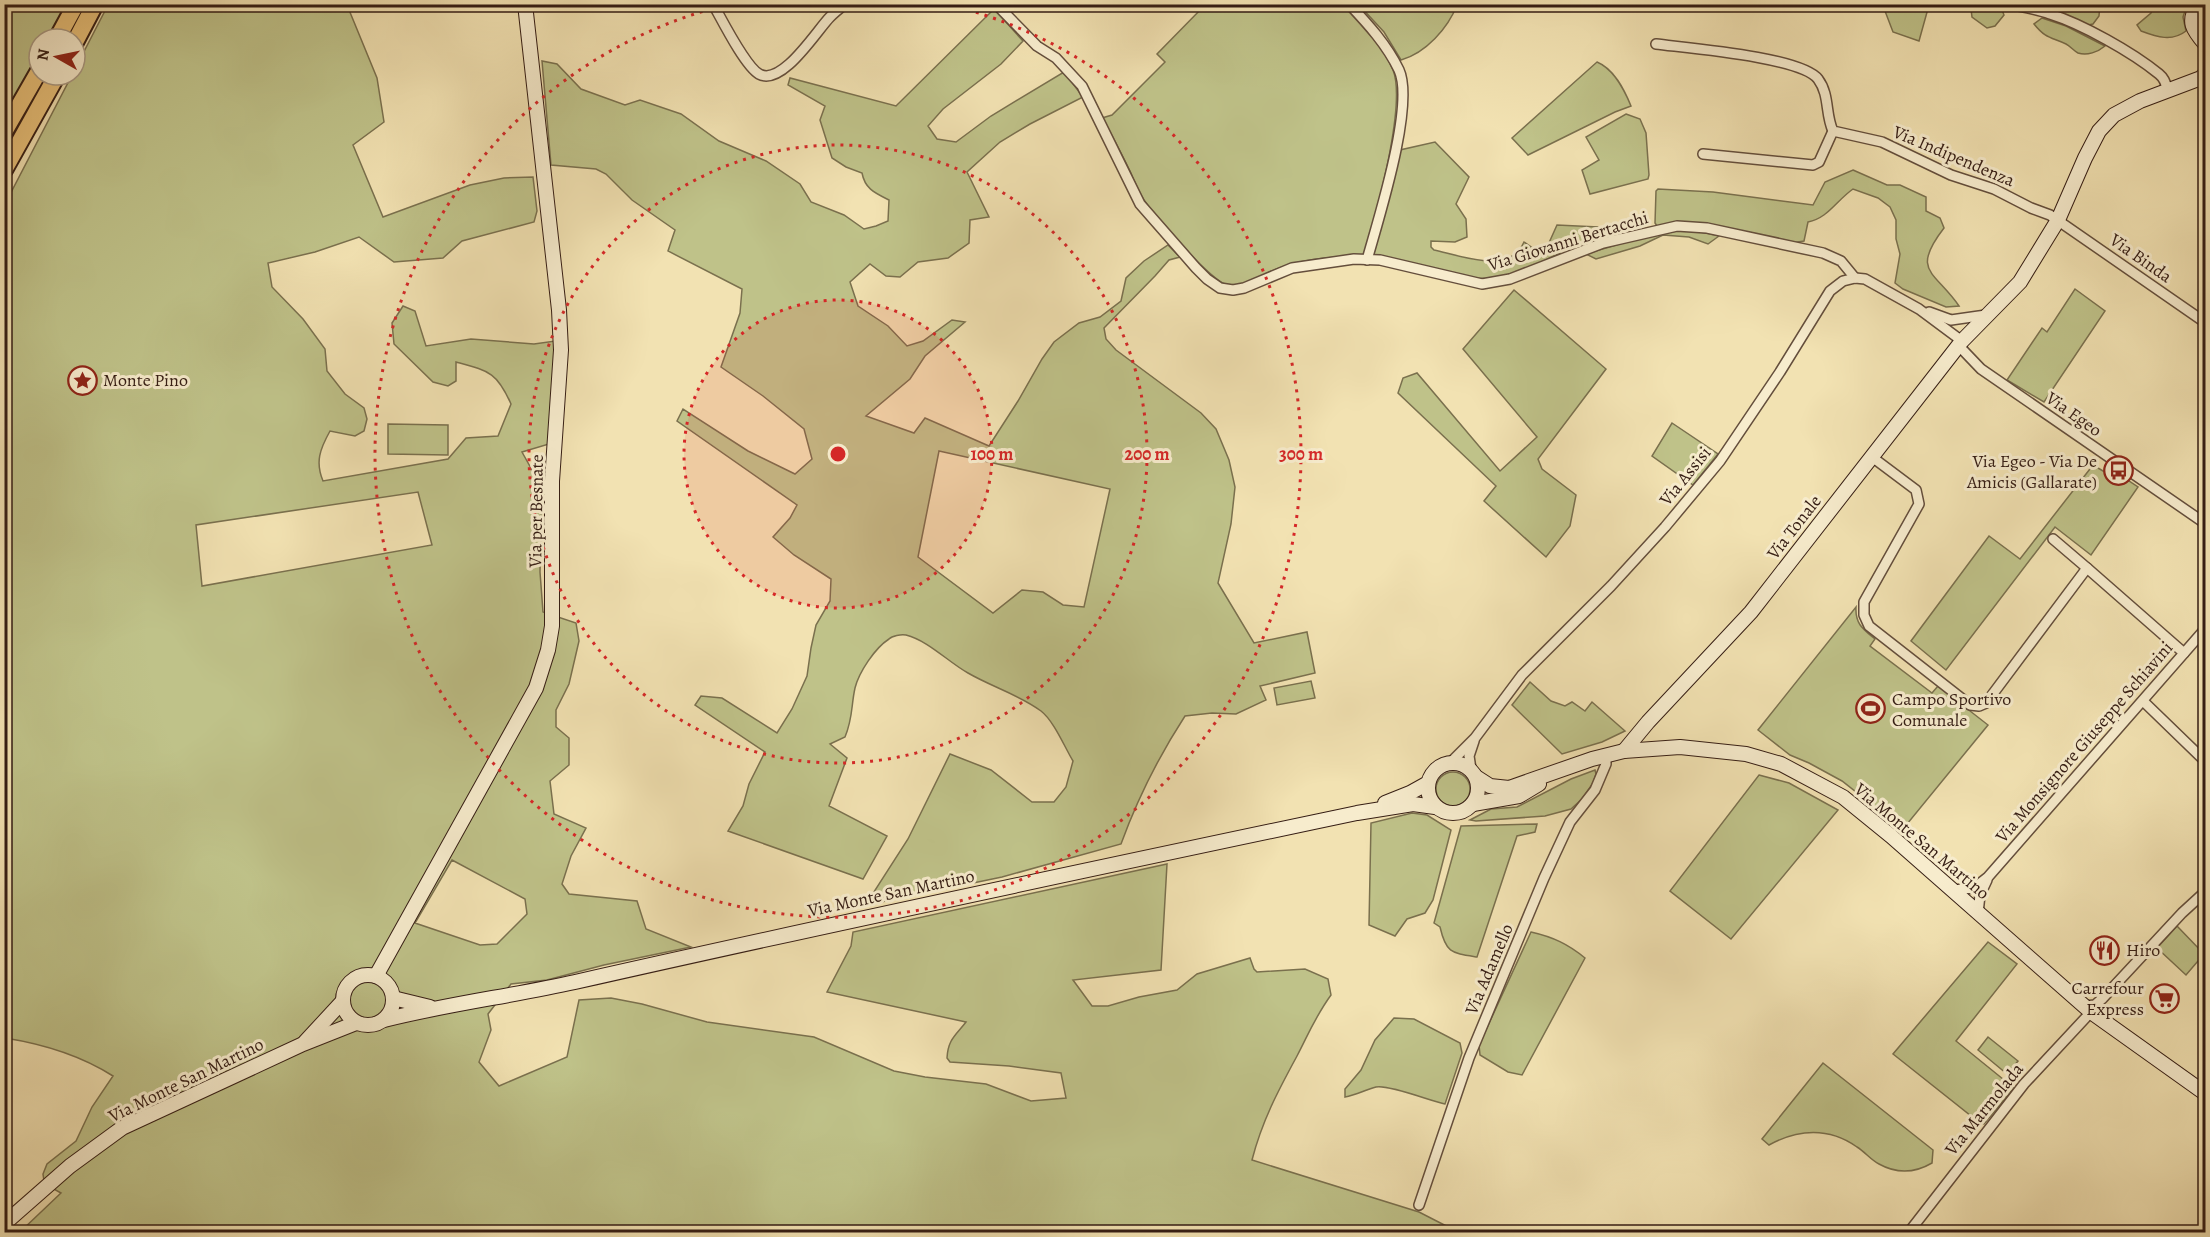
<svg xmlns="http://www.w3.org/2000/svg" width="2210" height="1237" viewBox="0 0 2210 1237" font-family="Alegreya,serif">
  <style>
    .green { fill: #bfc289; stroke: #7a704e; stroke-width: 1.5; fill-rule: evenodd }
    .lines { fill: none; stroke-linecap: round; stroke-linejoin: round }
    .street-casing { stroke: #644e3c; stroke-width: 12 }
    .secondary-casing { stroke: #351d14; stroke-width: 16 }
    .highway-casing { stroke: #351d14; stroke-width: 20 }
    .street { stroke: #f7eccd; stroke-width: 9 }
    .secondary { stroke: #f7eccd; stroke-width: 14 }
    .highway { stroke: #e9c179; stroke-width: 16 }
    .ring { fill: none; stroke: #d62828; stroke-width: 3; stroke-dasharray: 3 6 }
    .labels { text-anchor: middle; dominant-baseline: central; stroke-width: 6; stroke-linejoin: round; paint-order: stroke }
    .street-label { font-size: 18px; fill: #351d14; stroke: #f7eccd }
    .poi-label { font-size: 18px; fill: #351d14; stroke: #f7eccd; text-anchor: start }
    .centre { fill: #d62828; stroke: #f7eccd; stroke-width: 3 }
    .ring-label { font-size: 18px; text-anchor: middle; font-weight: bold; fill: #d62828; stroke: #f7eccd; stroke-width: 6; stroke-linejoin: round; paint-order: stroke }
  </style>
  <rect width="100%" height="100%" fill="#f2e2b2"/>
  <filter id="stains"><feTurbulence type="fractalNoise" baseFrequency=".00333" numOctaves="4"/><feColorMatrix values="0 0 0 0 .2 0 0 0 0 .09 0 0 0 0 .02 0 0 0 .5 -.17"/></filter>
  <radialGradient id="worn" r=".72"><stop offset=".6" stop-color="#630" stop-opacity="0"/><stop offset="1" stop-color="#630" stop-opacity=".3"/></radialGradient>
  <g class="green">
    <path d="M2100 4 2099 16 2093 24 2088 25 2038 5Z"/>
    <path d="M5 5H66L47 39H39V54L13 103 5 112Z"/>
    <path d="M108 5H347L377 78 384 122 353 145 383 217 470 185 504 178 533 177 537 211 534 222 462 241 443 258 394 262 359 237 315 252 268 263 272 287 303 319 325 349 327 371 345 394 364 408 367 419 364 431 355 436 330 431C320 449 315 462 323 481L448 459 466 438 498 436 511 404C497 372 489 371 456 362V381L448 386 433 382 394 344 392 323 403 306 415 311 426 346 471 339 534 344 555 341 549 444 522 452 542 488 540 572 543 612 576 623 579 641 569 684 556 710V727L569 738V765L550 781 554 814 586 828 571 856 562 884 569 894 637 901 646 929 691 947 604 965 547 980 511 984 488 1014 491 1030 479 1062 499 1086 567 1057 579 1000 611 998 642 1004 707 1022 814 1037 894 1071 925 1077 986 1084 1031 1101 1066 1098 1061 1073 1009 1066 950 1062 947 1058C948 1039 956 1035 966 1022L827 992 851 946 853 932 1167 864 1161 970 1073 980 1092 1006H1108L1139 997 1177 990 1197 974 1250 958 1254 969 1257 972 1305 969 1328 979 1331 995C1315 1017 1309 1033 1297 1056 1278 1091 1262 1121 1252 1160L1419 1212 1458 1232H20L61 1193 50 1187 44 1181 43 1174 47 1164 76 1141 92 1107 113 1076C80 1055 43 1044 5 1038L4 206 72 75H75V69ZM418 492 432 545 202 586 196 525ZM452 860 525 899 527 914 497 944 480 945 415 923Z"/>
    <path d="M1205 5H1343C1363 24 1382 44 1393 70 1407 105 1375 217 1365 256 1337 256 1300 259 1274 270 1261 275 1247 288 1232 287 1213 285 1156 217 1144 200 1138 191 1134 180 1130 171 1121 153 1112 135 1102 118L1112 115 1165 62 1157 54Z"/>
    <path d="M1359 5H1457C1448 28 1426 53 1401 60L1384 32Z"/>
    <path d="M1871 5H1929L1919 41 1893 32 1885 11Z"/>
    <path d="M1974 5H1995L2001 7 2004 15 1995 26 1987 28 1972 17 1971 9Z"/>
    <path d="M2154 5H2187L2183 17 2186 31C2172 42 2157 37 2141 31L2137 25 2151 13Z"/>
    <path d="M994 9 1023 41 1001 64 943 109 928 126 937 139 956 142 991 116 1064 72 1083 97 1030 124 1000 142 967 172 989 217 970 220 969 243 948 258 918 262 900 277 886 276 870 264 850 282 858 306 888 326 907 346 923 341 952 320 965 322 925 356 910 379 866 416 914 433 925 418 989 446 1018 401 1042 359 1054 342 1079 323 1100 317 1121 301 1126 278 1144 261 1168 245 1180 257 1169 260 1155 276 1104 328 1106 339 1116 350 1201 413 1216 429 1229 460 1235 487 1231 524 1218 583 1254 643 1307 632 1315 673 1260 686 1266 700 1236 714 1212 713 1185 716C1159 756 1137 800 1121 844L1002 877 872 904 870 898 908 839 950 754 991 770 1032 802H1054L1066 787 1073 761C1065 748 1054 721 1041 711 1020 695 992 687 968 673 948 662 929 641 906 635 901 634 892 636 889 639 875 648 859 672 855 688 851 706 853 718 845 737L830 744 847 758 829 806 887 836 863 879 728 831 743 806 749 784 765 752 695 705 701 696 722 698 777 733 792 709 807 676 811 648 816 625 830 601 831 579 794 555 773 537 790 518 797 505 677 421 683 409 748 451 795 474 812 459 804 429 763 396 721 367 740 313 742 289 668 251 675 230 632 200 606 174 596 169 551 165 542 61 557 64 581 89 625 105 640 100 681 114 719 141 766 161 800 184 811 202 844 215 864 229 876 226 888 221 889 200C875 193 865 189 862 173L846 167 832 158 820 120 825 106 788 85 790 78 896 106ZM939 451 1110 489 1084 607 1063 605 1043 592 1022 590 993 613 918 557Z"/>
    <path d="M2042 18 2066 26 2105 46C2098 52 2087 56 2078 53 2074 51 2070 46 2066 44 2051 37 2046 39 2034 24Z"/>
    <path d="M1597 62C1614 69 1624 89 1631 106L1615 112 1528 155 1512 138Z"/>
    <path d="M1626 114 1640 119 1646 133 1649 175 1648 179 1590 194 1582 170 1599 160 1586 137Z"/>
    <path d="M1435 142 1469 177 1456 204 1466 219 1467 237 1455 242 1431 241V247L1434 250C1457 255 1493 269 1516 254 1519 252 1522 246 1524 242L1537 251 1548 245 1557 225 1598 227 1599 239C1588 246 1577 246 1565 251 1542 260 1521 276 1496 278 1464 282 1406 264 1373 257L1400 150Z"/>
    <path d="M1853 170 1887 185H1900L1926 197V211L1940 218 1944 228C1910 272 1935 271 1959 306L1946 307 1903 289 1895 283 1900 254 1896 239V220L1890 207 1878 198 1853 189C1836 201 1828 218 1808 222L1804 241 1791 243 1657 226 1655 223 1656 191 1658 189 1713 192 1813 205 1825 182Z"/>
    <path d="M1691 230 1719 236 1708 244 1689 237 1663 235 1640 246 1596 259 1586 254C1620 244 1657 231 1691 230Z"/>
    <path d="M2075 289 2105 311 2044 402 2007 380 2042 328 2047 332Z"/>
    <path d="M1514 290 1606 369 1538 459 1542 469 1576 495 1570 526 1546 557 1484 501 1496 486 1398 393 1403 378 1417 373 1500 471 1537 437 1463 349Z"/>
    <path d="M1672 423 1718 454 1693 485 1652 456Z"/>
    <path d="M388 424 448 425V455L388 454Z"/>
    <path d="M2093 465 2123 483 2126 479 2138 487 2091 555 2055 527 1946 670 1911 641 1989 536 2020 559Z"/>
    <path d="M1856 607C1855 624 1863 629 1875 639L1870 646 1932 693 1938 686 1988 725 1903 829 1842 781 1809 763 1790 755 1758 730Z"/>
    <path d="M1311 681 1315 698 1277 705 1274 688Z"/>
    <path d="M1530 682 1551 701 1565 706 1572 702 1585 711 1592 702 1625 731 1602 742 1562 754 1512 705Z"/>
    <path d="M1595 770 1596 774 1593 783 1582 799 1571 809 1545 816 1476 821 1470 820 1491 809 1517 807 1571 779Z"/>
    <circle cx="1453" cy="789" r="17"/>
    <path d="M1759 775 1789 783 1838 810 1731 939 1670 891Z"/>
    <path d="M1412 813 1427 815 1451 830 1433 900 1425 913 1407 919 1395 936 1369 925 1371 823Z"/>
    <path d="M1537 824 1535 832 1517 836 1477 957C1451 953 1446 953 1440 927L1434 923 1461 826Z"/>
    <path d="M2177 926 2204 954 2186 975 2157 948Z"/>
    <path d="M1531 932C1553 937 1568 944 1585 958L1522 1075 1508 1072 1480 1055 1479 1045Z"/>
    <path d="M1988 942 2017 964 1956 1041 2014 1088 1984 1124 1980 1123 1893 1054Z"/>
    <path d="M1394 1018 1414 1019 1460 1043 1462 1053 1445 1104C1431 1101 1387 1084 1376 1087 1365 1090 1356 1095 1345 1097V1089L1361 1070 1375 1040Z"/>
    <path d="M1988 1037 2018 1061 2007 1074 1978 1050Z"/>
    <path d="M1823 1063 1933 1150 1932 1163C1915 1173 1897 1174 1879 1164 1871 1160 1865 1152 1857 1147 1829 1127 1798 1129 1769 1145L1762 1139Z"/>
  </g>
  <g class="lines">
    <defs>
      <g id="street">
        <path d="M713 4C722 20 745 66 759 74 782 87 817 30 830 17 835 12 840 8 845 4"/>
        <path d="M996 4 1037 46 1056 58 1082 86 1140 204 1196 268 1207 279 1220 288 1233 290 1244 288 1292 268 1354 259 1380 260 1482 284 1510 279 1603 243 1677 226 1707 228 1823 253 1841 261 1855 278"/>
        <path d="M1349 4C1368 24 1387 45 1399 70 1415 105 1378 220 1367 260"/>
        <path d="M2009 4C2023 7 2037 9 2050 14 2082 24 2132 52 2159 74 2164 78 2166 83 2167 89"/>
        <path d="M1656 44C1687 48 1801 57 1818 79 1830 95 1825 114 1833 131L1882 142 1951 175 1994 189 2031 208 2050 215 2206 323"/>
        <path d="M1703 154 1813 165 1819 162 1833 131"/>
        <path d="M1929 312 1951 320 1986 315"/>
        <path d="M1959 346 1981 369 2206 524"/>
        <path d="M1872 457 1916 490 1919 504 1864 602V615L1869 626 1970 705 1979 706 1986 703 2087 568 2184 653"/>
        <path d="M2053 539 2087 568"/>
        <path d="M2143 701 2206 762"/>
        <path d="M1450 763 1475 738 1522 675 1611 586 1665 527 1720 461 1780 372 1830 291 1843 281 1855 278 1865 279 1919 309 1962 341"/>
        <path d="M1471 769 1469 756 1474 741"/>
        <path d="M1953 890 1974 888 1988 877 2206 628"/>
        <path d="M1978 913 1980 895 1987 880"/>
        <path d="M2084 1006 2095 1005 2103 998 2182 913 2206 891"/>
        <path d="M1419 1205 1469 1058 1544 878 1570 822 1595 790 1606 764V756"/>
        <path d="M1909 1232 2024 1084 2091 1012"/>
      </g>
      <g id="secondary">
        <path d="M2199 4C2186 21 2193 30 2206 45"/>
        <path d="M1624 751 1648 722 1751 612 1962 341 2020 282 2058 220 2085 158 2099 131 2114 115 2140 101 2201 78 2206 73"/>
        <circle cx="1453" cy="788" r="25"/>
        <path d="M1476 777 1490 786 1509 788 1592 759 1624 751 1680 747 1746 754 1781 764 1843 797 1891 836 2091 1012 2206 1094"/>
        <path d="M1385 803 1410 793 1428 783"/>
        <path d="M1473 804 1519 796 1539 784"/>
        <circle cx="368" cy="1000" r="25"/>
        <path d="M376 976 536 688 548 650 552 626V481L561 350 559 310 525 4"/>
        <path d="M393 998 430 1007"/>
        <path d="M384 1020C447 1004 512 996 575 982 835 923 1096 868 1357 813L1413 804 1435 807"/>
        <path d="M305 1042 342 1002"/>
        <path d="M4 1224 70 1166 122 1128 303 1044 356 1023"/>
      </g>
      <g id="highway">
        <path d="M57 39 76 4"/>
        <path d="M75 42 95 4"/>
        <path d="M4 132 39 71"/>
        <path d="M4 170 57 75"/>
      </g>
    </defs>
    <use href="#street" class="street-casing"/>
    <use href="#secondary" class="secondary-casing"/>
    <use href="#highway" class="highway-casing"/>
    <use href="#street" class="street"/>
    <use href="#secondary" class="secondary"/>
    <use href="#highway" class="highway"/>
  </g>
  <circle cx="838" cy="454" r="154" fill="#d62828" fill-opacity=".12"/>
  <g class="ring">
    <circle cx="838" cy="454" r="154"/>
    <circle cx="838" cy="454" r="309"/>
    <path d="M950 5A463 463 0 1 1 726 5"/>
  </g>
  <defs>
    <symbol id="sight-ring" viewBox="-11 -11 22 22"><circle r="9.5" fill="#f7eccd" stroke="#8f2418" stroke-width="1.5"/><path d="M0-6L1.8-2.2L6-1.7L2.9 1.2L3.7 5.4L0 3.3L-3.7 5.4L-2.9 1.2L-6-1.7L-1.8-2.2Z" fill="#8f2418"/></symbol>
    <symbol id="bus-ring" viewBox="-11 -11 22 22"><circle r="9.5" fill="#f7eccd" stroke="#8f2418" stroke-width="1.5"/><path d="M-5-6H5V4H4V6H2V4H-2V6H-4V4H-5ZM-3.5-4V0h7V-4ZM-3.5 1.2v1.5H-2V1.2ZM2 1.2v1.5H3.5V1.2Z" fill="#8f2418"/></symbol>
    <symbol id="stadium-ring" viewBox="-11 -11 22 22"><circle r="9.5" fill="#f7eccd" stroke="#8f2418" stroke-width="1.5"/><path d="M0-5a6.5 5 0 1 0 0 10a6.5 5 0 1 0 0-10ZM-3.5-1.8h7v3.6h-7Z" fill="#8f2418"/></symbol>
    <symbol id="restaurant-ring" viewBox="-11 -11 22 22"><circle r="9.5" fill="#f7eccd" stroke="#8f2418" stroke-width="1.5"/><path d="M-5-6h1v4h1v-4h1v4h1v-4h1v5L-1.5 .5V6h-2V.5L-5-1ZM5-6V6H3V1.5H1.5Q1.5-4 5-6Z" fill="#8f2418"/></symbol>
    <symbol id="supermarket-ring" viewBox="-11 -11 22 22"><circle r="9.5" fill="#f7eccd" stroke="#8f2418" stroke-width="1.5"/><path d="M-6-5.5h2.5l.6 2H6L4.5 2H-2.5L-4.4-4H-6ZM-1.5 3.2a1.3 1.3 0 1 0 .1 0ZM3 3.2a1.3 1.3 0 1 0 .1 0Z" fill="#8f2418"/></symbol>
  </defs>
  <g fill-rule="evenodd">
    <use href="#sight-ring" x="66" y="364" width="33" height="33"/>
    <use href="#bus-ring" x="2102" y="454" width="33" height="33"/>
    <use href="#stadium-ring" x="1854" y="692" width="33" height="33"/>
    <use href="#restaurant-ring" x="2088" y="934" width="33" height="33"/>
    <use href="#supermarket-ring" x="2148" y="982" width="33" height="33"/>
  </g>
  <g class="labels">
    <g class="street-label">
      <text transform="translate(1954 156) rotate(23)">Via Indipendenza</text>
      <text transform="translate(1568 241) rotate(-17)">Via Giovanni Bertacchi</text>
      <text transform="translate(2141 258) rotate(35)">Via Binda</text>
      <text transform="translate(2074 414) rotate(35)">Via Egeo</text>
      <text transform="translate(1685 476) rotate(-51)">Via Assisi</text>
      <text transform="translate(536 511) rotate(-89)">Via per Besnate</text>
      <text transform="translate(1794 527) rotate(-52)">Via Tonale</text>
      <text transform="translate(2084 742) rotate(-49)">Via Monsignore Giuseppe Schiavini</text>
      <text transform="translate(1922 841) rotate(40)">Via Monte San Martino</text>
      <text transform="translate(891 893) rotate(-12)">Via Monte San Martino</text>
      <text transform="translate(1489 969) rotate(-67)">Via Adamello</text>
      <text transform="translate(186 1080) rotate(-26)">Via Monte San Martino</text>
      <text transform="translate(1984 1109) rotate(-51)">Via Marmolada</text>
    </g>
    <g class="poi-label">
      <text x="103" y="380">Monte Pino</text>
      <text x="2097" y="461" text-anchor="end">Via Egeo - Via De<tspan x="2097" dy="21">Amicis (Gallarate)</tspan></text>
      <text x="1892" y="699">Campo Sportivo<tspan x="1892" dy="21">Comunale</tspan></text>
      <text x="2126" y="950">Hiro</text>
      <text x="2144" y="988" text-anchor="end">Carrefour<tspan x="2144" dy="21">Express</tspan></text>
    </g>
  </g>
  <circle cx="838" cy="454" r="9" class="centre"/>
  <g class="ring-label">
    <text x="992" y="460">100 m</text>
    <text x="1147" y="460">200 m</text>
    <text x="1301" y="460">300 m</text>
  </g>
  <rect width="2210" height="1237" fill="none" stroke="#f2e2b2" stroke-width="24"/>
  <rect x="6" y="6" width="2198" height="1225" fill="none" stroke="#351d14" stroke-width="3"/>
  <rect x="12" y="12" width="2186" height="1213" fill="none" stroke="#351d14" stroke-width="1.5"/>
  <g transform="translate(57 57) rotate(279)"><circle r="28" fill="#f7eccd" stroke="#a99983" stroke-width="1.5"/>
  <path d="M0-4.5L10 22L0 15L-10 22Z" fill="#8f2418"/>
  <text y="-9" font-size="16" font-weight="bold" text-anchor="middle" fill="#351d14">N</text>
  </g>
  <rect width="100%" height="100%" filter="url(#stains)"/>
  <rect width="100%" height="100%" fill="url(#worn)"/>
</svg>
